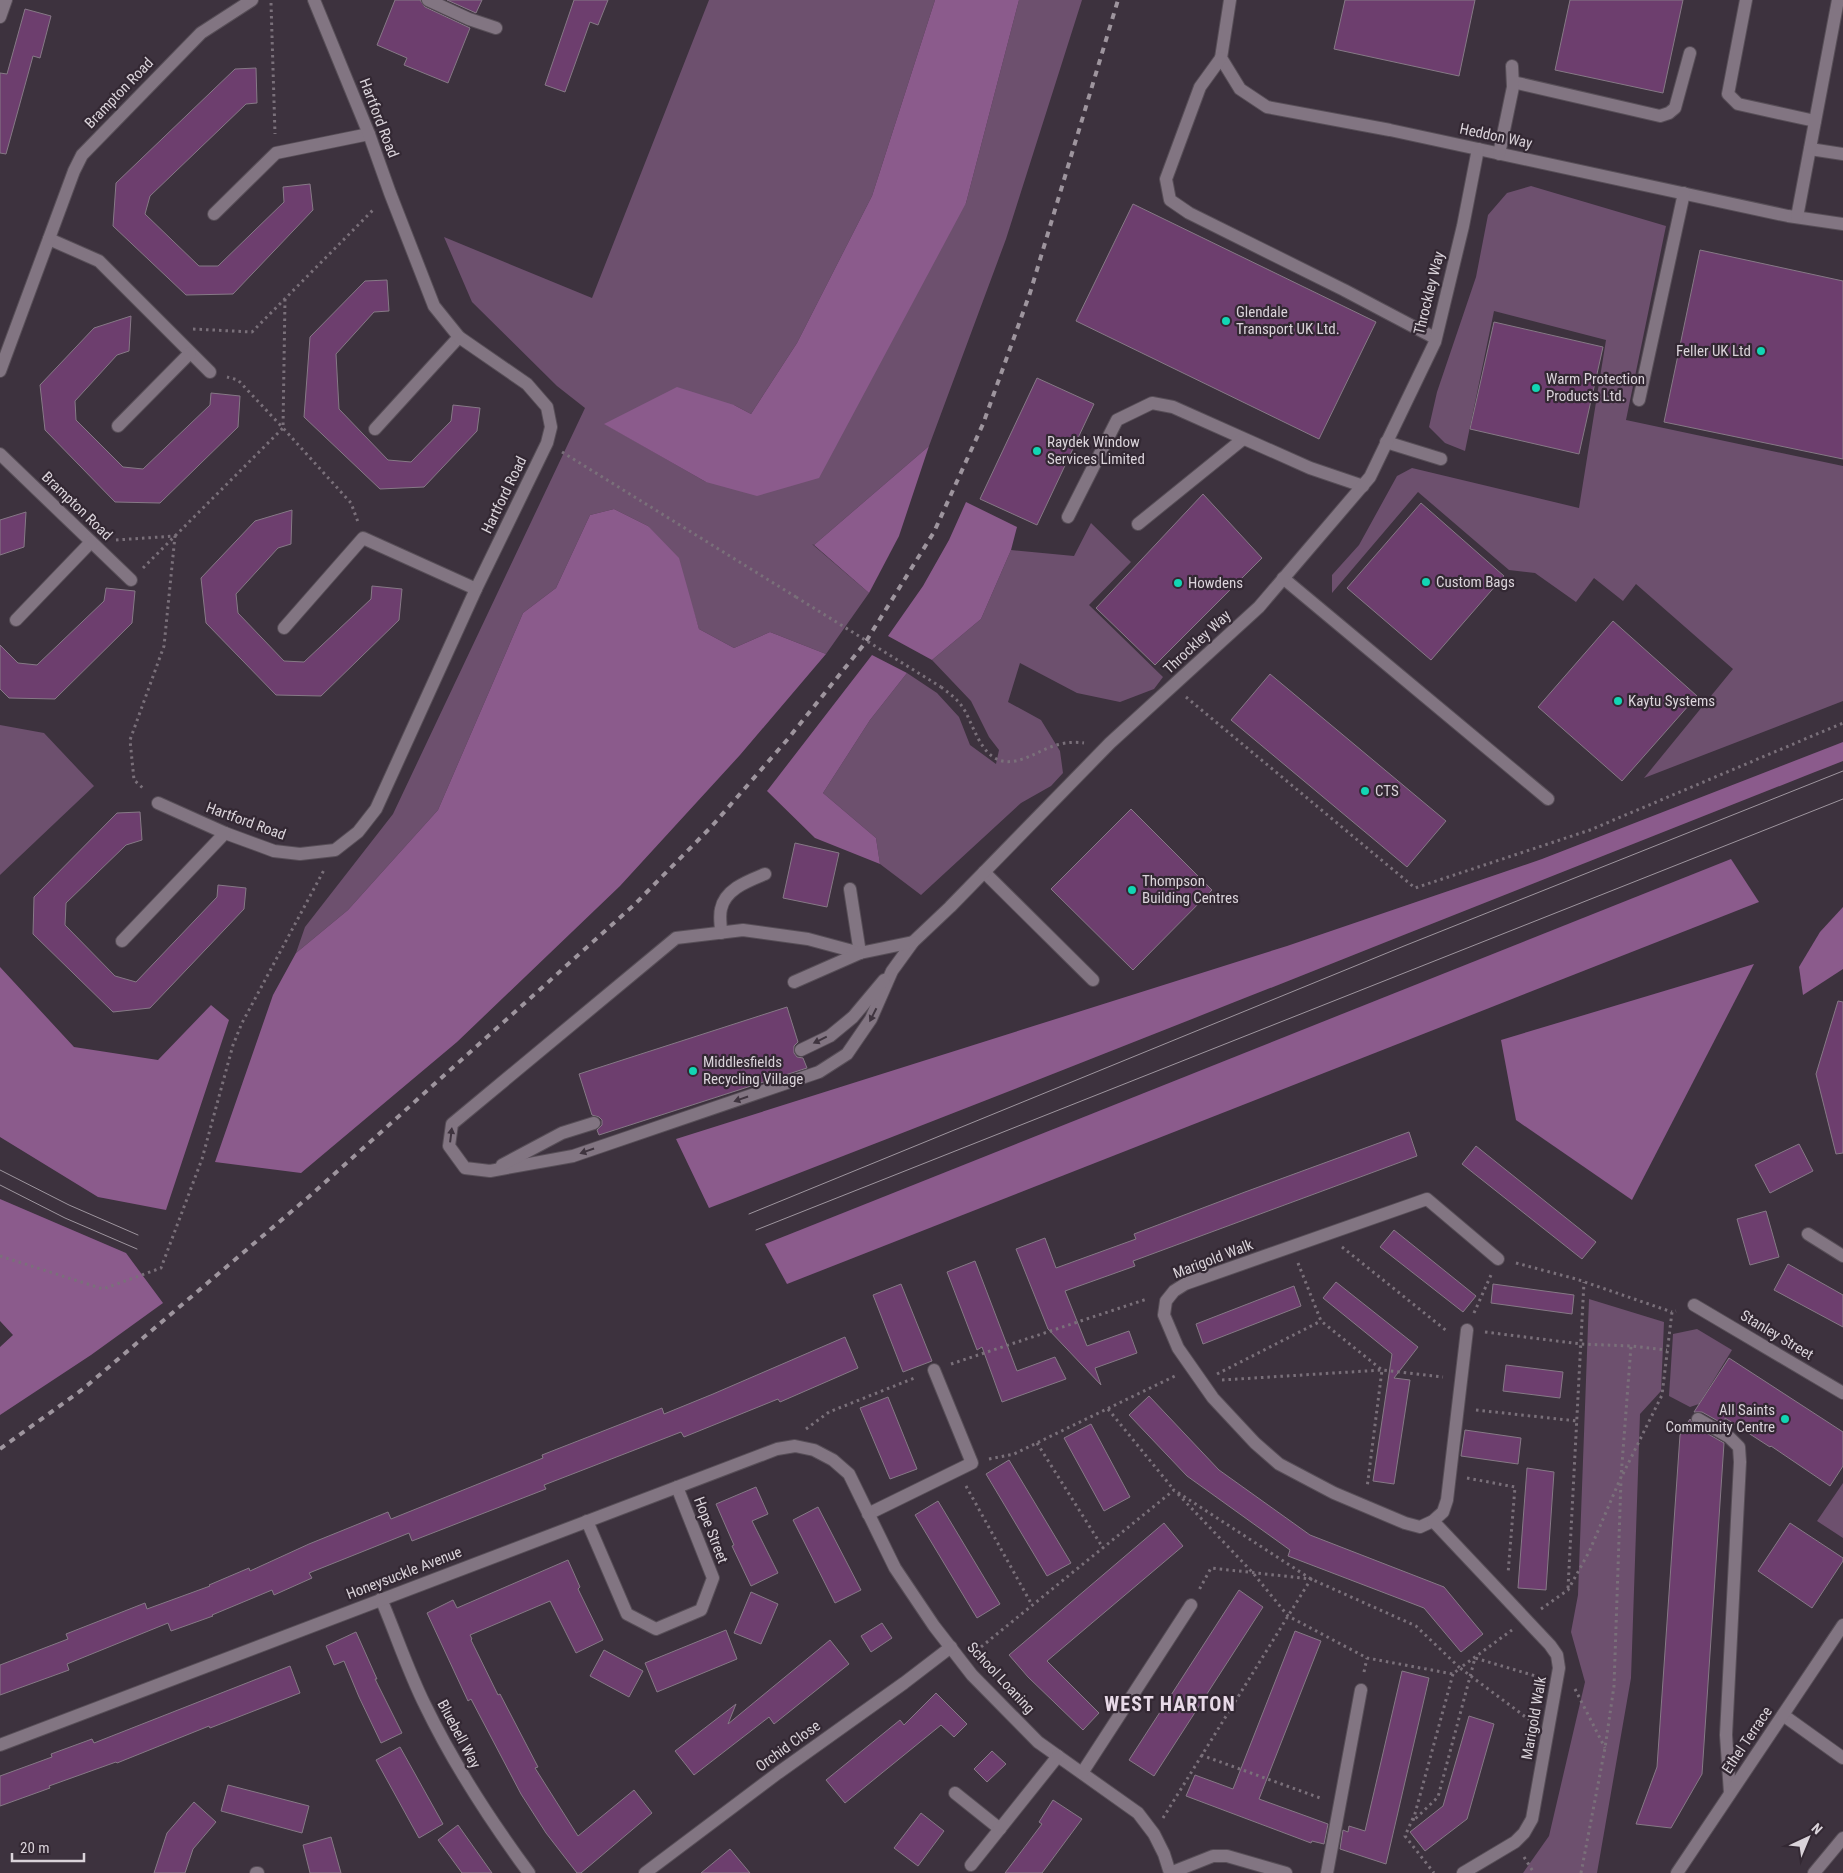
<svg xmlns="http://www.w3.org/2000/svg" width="1843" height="1873" viewBox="0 0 1843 1873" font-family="'Roboto Condensed',sans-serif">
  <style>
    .green { fill: #6d506e }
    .forest { fill: #8b5b8c }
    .building { fill: #6d3e6e; stroke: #867986 }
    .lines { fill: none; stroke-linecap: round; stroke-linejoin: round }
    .lane-casing { stroke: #574e57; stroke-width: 14 }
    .street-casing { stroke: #574e57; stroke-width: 14 }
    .path { stroke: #7a707a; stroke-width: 3; stroke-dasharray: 2.5 4; stroke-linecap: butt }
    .lane { stroke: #827582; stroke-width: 12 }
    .street { stroke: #827582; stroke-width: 12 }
    .tram { stroke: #9e959e; stroke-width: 1 }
    .rail { stroke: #9e959e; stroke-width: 4; stroke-dasharray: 6 6; stroke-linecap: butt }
    .path-bridge { stroke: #7a707a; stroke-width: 3; stroke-dasharray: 2.5 4; stroke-linecap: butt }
    .oneway { fill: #3f343f }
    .poi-dot { fill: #12d5b4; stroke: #332833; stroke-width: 2 }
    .labels { text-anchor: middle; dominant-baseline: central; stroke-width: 4.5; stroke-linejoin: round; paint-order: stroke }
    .street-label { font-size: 15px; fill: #dad3da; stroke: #332833 }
    .poi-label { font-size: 15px; fill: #dad3da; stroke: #332833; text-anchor: start }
    .district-label { font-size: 20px; font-weight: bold; letter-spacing: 1px; fill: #e8dae8; stroke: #332833 }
  </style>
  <rect width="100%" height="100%" fill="#3d323e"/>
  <g class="green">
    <path d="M709 0H935L872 196 797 343 751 414 734 405 605 424 706 482 966 203 1019 0H1082L1006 239 929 446 814 545 812 544 869 593 826 654 770 632 734 648 699 629 689 597 648 526 614 509 590 515 556 588 523 613 438 810 348 910 296 953 305 927 393 814 585 408 557 386 472 302 444 237 592 298Z"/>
    <path d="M1531 186 1666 226 1626 420 1843 466V701L1644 778 1733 669 1636 584 1623 601 1594 578 1576 602 1535 573 1509 570 1418 492 1332 593V575L1359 545 1397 476 1412 468 1579 508 1606 340 1494 311 1465 451 1445 443 1429 427 1437 392 1476 277 1488 215 1507 193Z"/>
    <path d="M1091 523 1131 562 1089 605 1163 677 1154 689 1120 702 1077 693 1020 663 1008 702 1041 720 1060 751 1063 773 1051 786 1021 803 921 895 880 864 876 838 823 793 870 720 907 673 937 693 959 717 970 745 996 764 999 750 989 737 971 701 932 660 981 619 1011 550 1074 556Z"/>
    <path d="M0 725 44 733 94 786 0 875Z"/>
    <path d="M1589 1299 1664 1322 1661 1391 1640 1414 1631 1678 1597 1873H1523L1549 1836 1585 1682 1571 1632 1578 1595Z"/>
    <path d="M1697 1329 1732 1350 1699 1404 1690 1407 1669 1396 1673 1334Z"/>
    <path d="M1843 1483V1538L1817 1521Z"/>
  </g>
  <g class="forest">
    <path d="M935 0H1019L966 203 819 478 757 496 706 482 604 424 677 387 734 405 751 414 797 343 872 196Z"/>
    <path d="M929 446 899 536 869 593 814 545Z"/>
    <path d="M966 502 1017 527 1011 550 981 619 932 660 888 636 923 586 949 540Z"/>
    <path d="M614 509 648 526 679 558 699 629 734 648 770 632 826 654 740 755 620 886 457 1042 301 1173 215 1162 273 995 296 953 348 910 438 810 523 613 556 588 590 515Z"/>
    <path d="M872 655 907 673 870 720 823 793 876 838 880 864 815 838 767 791Z"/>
    <path d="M1843 742V761C1465 910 1088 1062 709 1208L676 1139 1287 946 1542 859Z"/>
    <path d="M1731 859 1759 902 787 1284 765 1244Z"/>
    <path d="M1843 907V969L1803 995 1799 967 1820 932Z"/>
    <path d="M1754 964 1632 1200 1516 1120 1501 1040Z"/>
    <path d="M0 967 74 1047 158 1060 211 1005 229 1020 166 1210 98 1197 0 1137Z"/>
    <path d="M0 1199 126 1253 163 1303 91 1355 0 1415V1347L13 1335 0 1321Z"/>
  </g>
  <g class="building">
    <path d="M395 0H420L425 7 470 28 448 83 404 65 407 58 377 45Z"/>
    <path d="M447 0H482L476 13Z"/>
    <path d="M574 0H608L598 25 590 22 565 92 545 85Z"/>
    <path d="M1345 0H1475L1459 76 1334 49Z"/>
    <path d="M1570 0H1683L1663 93 1555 70Z"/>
    <path d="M25 9 51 16 40 58 33 56 6 154 0 153V73L7 74Z"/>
    <path d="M256 68 257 103 246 104 150 196 145 214 199 266H218L284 202 283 187 310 184 313 210 233 294 186 295 113 226 116 183 235 69Z"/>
    <path d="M1133 204 1376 322 1319 439 1076 321Z"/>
    <path d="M1700 250 1843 281V459L1664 422Z"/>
    <path d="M387 280 389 311 374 312 336 354 339 409 388 460 411 462 451 421 453 405 480 408 477 431 424 487 380 489 304 417 310 337 365 281Z"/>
    <path d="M131 316 129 351 117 355 75 401 76 420 123 467 143 469 210 405 211 393 240 396 238 427 160 503 115 502 45 430 40 385 94 328Z"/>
    <path d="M1494 322 1603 347 1579 454 1470 429Z"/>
    <path d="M1037 378 1094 404 1037 525 980 499Z"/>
    <path d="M1203 494 1262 558 1155 665 1096 608Z"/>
    <path d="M1421 503 1504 576 1431 660 1347 588Z"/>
    <path d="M292 510 291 544 278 548 236 594 238 613 284 661 304 662 371 599 372 586 402 589 399 620 321 696 276 695 206 623 201 578 255 521Z"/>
    <path d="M26 512 24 547 0 555V520Z"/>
    <path d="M106 588 135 591 132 623 55 699 9 698 0 689V645L18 663 37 665 104 601Z"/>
    <path d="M1613 621 1697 696 1622 781 1538 707Z"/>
    <path d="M1270 674 1446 821 1407 867 1231 720Z"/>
    <path d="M1131 809 1212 890 1133 970 1051 889Z"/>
    <path d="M140 812 142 840 126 845 66 903 65 925 115 976 136 982 217 897 218 885 246 888 244 909 150 1008 113 1012 33 934 34 897 117 813Z"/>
    <path d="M795 843 839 853 827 907 783 898Z"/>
    <path d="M1838 1001 1843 1002V1153L1836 1154 1816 1074Z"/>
    <path d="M787 1007 798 1042 794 1046V1053L797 1057 803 1058 807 1068 599 1135 597 1130 602 1125V1120L599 1117 592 1115 579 1074Z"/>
    <path d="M1409 1132 1417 1156 1133 1261 1135 1266 1065 1291 1087 1346 1129 1331 1137 1353 1095 1368 1101 1385 1048 1329 1016 1249 1045 1238 1056 1268 1136 1239 1134 1234 1245 1192Z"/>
    <path d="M1799 1144 1813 1171 1770 1193 1755 1165Z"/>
    <path d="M1476 1146 1596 1242 1582 1259 1462 1164Z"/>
    <path d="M1766 1211 1779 1257 1750 1265 1737 1219Z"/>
    <path d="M1394 1230 1476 1296 1463 1312 1380 1247Z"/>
    <path d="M975 1261 1017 1371 1055 1357 1066 1379 1002 1402 982 1347 977 1350 947 1272Z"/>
    <path d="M1788 1264 1843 1295V1327L1774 1290Z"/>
    <path d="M1336 1282 1418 1347 1394 1378 1410 1380 1394 1484 1373 1481 1392 1354 1323 1298Z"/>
    <path d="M901 1284 932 1361 903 1372 873 1295Z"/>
    <path d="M1493 1284 1574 1295 1572 1314 1491 1303Z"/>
    <path d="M1294 1286 1301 1306 1203 1344 1196 1324Z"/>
    <path d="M845 1337 858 1368 780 1402 778 1399 684 1437 681 1432 544 1485 546 1489 412 1541 409 1533 309 1573 312 1578 274 1595 272 1590 212 1615 213 1616 171 1631 168 1623 67 1664 69 1670 0 1695V1665L68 1639 66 1634 145 1603 147 1609 210 1586 209 1585 249 1568 250 1571 309 1544 388 1512 391 1519 543 1458 542 1455 662 1408 664 1414 713 1394Z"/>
    <path d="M1729 1358 1843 1432V1466L1830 1486 1771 1446 1770 1447 1725 1418V1425L1702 1412H1694Z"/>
    <path d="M1506 1365 1563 1372 1560 1398 1503 1391Z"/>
    <path d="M1149 1396 1219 1470 1310 1535 1444 1587 1483 1634 1461 1652 1424 1608 1288 1556 1290 1550 1187 1476 1129 1415Z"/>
    <path d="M888 1397 917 1469 890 1479 860 1408Z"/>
    <path d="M1690 1419 1694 1426 1724 1443 1702 1774 1671 1828 1636 1824 1657 1767 1680 1435Z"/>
    <path d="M1091 1424 1130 1497 1104 1511 1064 1438Z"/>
    <path d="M1465 1430 1521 1438 1518 1464 1461 1456Z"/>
    <path d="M1009 1460 1071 1563 1047 1576 986 1474Z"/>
    <path d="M1527 1468 1554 1472 1546 1590 1518 1588Z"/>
    <path d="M756 1487 768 1514 752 1521 778 1573 751 1586 732 1546 734 1545 716 1504Z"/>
    <path d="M938 1501 1000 1604 977 1618 915 1515Z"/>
    <path d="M818 1507 861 1590 835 1603 793 1520Z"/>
    <path d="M1164 1523 1183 1546 1047 1661 1099 1713 1083 1730 1028 1677 1009 1655Z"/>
    <path d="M1790 1523 1843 1558V1561L1812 1608 1758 1571Z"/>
    <path d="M568 1560 580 1587 578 1589 603 1640 576 1653 550 1601 470 1635 472 1639 471 1640 498 1695 500 1694 538 1767 535 1768 578 1836 634 1790 652 1813 581 1873H577L546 1833 521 1794 471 1699 468 1701 427 1613 453 1600 457 1608Z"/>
    <path d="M1239 1590 1263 1607 1154 1776 1129 1760Z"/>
    <path d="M751 1592 778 1604 761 1644 734 1633Z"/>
    <path d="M882 1623 892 1638 871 1652 861 1636Z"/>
    <path d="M726 1630 737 1659 657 1692 645 1663Z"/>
    <path d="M1295 1631 1321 1641 1259 1799 1328 1824 1324 1844 1312 1841 1311 1843 1186 1796 1195 1775 1233 1789Z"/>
    <path d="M356 1632 377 1679H375L402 1733 381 1743 359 1697 344 1661 334 1665 326 1646Z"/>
    <path d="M830 1640 849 1664 774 1724 769 1717 694 1775 675 1751 736 1704 728 1724Z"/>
    <path d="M604 1650 643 1671 629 1697 590 1676Z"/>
    <path d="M290 1666 300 1693 210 1728 209 1726 117 1763 116 1762 49 1786 50 1788 0 1806V1776L52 1757 51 1754 92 1739 94 1743Z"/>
    <path d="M1402 1671 1429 1678 1386 1864 1340 1849 1343 1830 1348 1832 1349 1826 1365 1831Z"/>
    <path d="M936 1693 967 1724 954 1737 941 1725 845 1803 826 1780 900 1720 904 1725Z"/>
    <path d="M1469 1716 1494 1724 1467 1819 1425 1851 1410 1832 1443 1806Z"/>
    <path d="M400 1747 443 1824 419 1838 376 1760Z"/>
    <path d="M992 1751 1006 1764 987 1782 974 1769Z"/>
    <path d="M228 1785 309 1806 302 1833 221 1811Z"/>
    <path d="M1053 1800 1082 1819 1042 1873H1005L1042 1824 1039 1822Z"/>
    <path d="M194 1802 216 1822 193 1849 185 1873H154L167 1833Z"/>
    <path d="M921 1813 944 1831 918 1866 894 1848Z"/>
    <path d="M458 1825 492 1873H462L438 1840Z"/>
    <path d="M331 1837 341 1873H310L303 1845Z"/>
    <path d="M730 1849 750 1873H701Z"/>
  </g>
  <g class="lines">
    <defs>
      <g id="lane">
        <path d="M428 0 469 19 496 28"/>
        <path d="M1230 0 1221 58 1240 89 1267 107 1390 130 1788 216 1843 224"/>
        <path d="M1746 0 1728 94 1738 104 1815 121"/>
        <path d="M1221 58 1200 87 1166 179 1170 200 1189 213 1344 290 1435 338"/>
        <path d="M1513 82 1660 116 1669 113 1675 108 1690 53"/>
        <path d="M1810 149 1843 154"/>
        <path d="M1499 154 1513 87 1512 66"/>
        <path d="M1797 217 1838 0"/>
        <path d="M1639 400 1684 193"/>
        <path d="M1386 442 1441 459"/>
        <path d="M1068 517 1117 420 1152 403 1173 407 1310 468 1363 486"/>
        <path d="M1138 524 1243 439"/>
        <path d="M1283 578 1548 799"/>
        <path d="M984 872 1093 980"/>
        <path d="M850 889 860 953"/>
        <path d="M721 933C721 925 719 916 721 909 725 889 748 881 765 874"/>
        <path d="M860 953 808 939 743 930 676 938 452 1124 449 1146 465 1168 490 1171 573 1156 819 1072 847 1054 871 1019 892 971 913 942 950 907 1110 743 1259 607 1370 477 1435 342 1463 226 1478 149"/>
        <path d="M794 982 860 953 913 942"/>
        <path d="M801 1050 830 1036 853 1017 884 980"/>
        <path d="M502 1165 562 1133 594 1123"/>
        <path d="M1698 1419 1729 1437 1739 1447 1740 1462 1726 1735 1730 1793"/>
        <path d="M1783 1715 1843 1758"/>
        <path d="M1814 1873 1843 1838"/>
      </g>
      <g id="street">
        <path d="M0 17 6 0"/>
        <path d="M214 214 276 153 369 134"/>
        <path d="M49 239 99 261 210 372"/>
        <path d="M0 371 74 171 82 155 201 33 252 0"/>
        <path d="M118 426 190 353"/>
        <path d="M375 429 459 337"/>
        <path d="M0 454 131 580"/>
        <path d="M16 620 91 542"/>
        <path d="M284 628 363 538 476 589"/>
        <path d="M158 803 225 833 274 851 300 854 335 850 358 832 376 809 476 589 547 443 551 427 547 407 527 384 459 337 434 306 390 193 369 134 314 0"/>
        <path d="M122 941 225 833"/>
        <path d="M1808 1234 1843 1256"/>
        <path d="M1694 1305 1843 1393"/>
        <path d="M1467 1330 1447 1500 1443 1512 1433 1521 1420 1527 1405 1523 1334 1493 1279 1464 1255 1443 1213 1398 1178 1348 1164 1315 1166 1301 1174 1291 1185 1284 1427 1199 1498 1259"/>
        <path d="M868 1514 972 1463 934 1370"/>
        <path d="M587 1521 627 1614 656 1629 701 1610 713 1578 677 1487"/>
        <path d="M1433 1521 1550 1645 1557 1655 1559 1668 1532 1819 1524 1833 1515 1842 1463 1873"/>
        <path d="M381 1599C396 1634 408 1671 425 1705 454 1765 490 1820 529 1873"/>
        <path d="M0 1745 777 1449 795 1446 814 1450 833 1460 849 1474 895 1568 934 1626 972 1675 1038 1742 1138 1813 1154 1834 1164 1854 1170 1873"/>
        <path d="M1082 1773 1191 1605"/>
        <path d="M955 1793 1000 1829"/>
        <path d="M971 1865 1058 1756"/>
        <path d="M256 1873H258"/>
        <path d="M645 1873 778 1773 904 1683 951 1647"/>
        <path d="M1170 1873 1213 1856H1227L1286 1873"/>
        <path d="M1327 1873 1361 1690"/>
        <path d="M1677 1873 1843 1625"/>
      </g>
    </defs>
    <use href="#lane" class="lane-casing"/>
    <use href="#street" class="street-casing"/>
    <g class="path">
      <path d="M271 3 275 134"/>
      <path d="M285 299 283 428 351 503 358 522"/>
      <path d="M193 329 252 332 375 208"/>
      <path d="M562 452 796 597"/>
      <path d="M116 540 175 536 164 646 130 740 134 780 145 790"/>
      <path d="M143 568 283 428 238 380 227 377"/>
      <path d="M941 687C950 694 959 700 965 711 976 731 984 767 1015 761 1031 758 1045 747 1061 744 1069 742 1077 742 1084 743"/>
      <path d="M1186 697 1415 888 1590 830 1843 723"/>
      <path d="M1342 1247 1448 1332"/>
      <path d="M0 1256 103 1289 161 1268 202 1159 233 1045 242 1023 324 870"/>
      <path d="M1298 1263 1321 1321 1382 1370 1443 1377"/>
      <path d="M1516 1263 1576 1279 1672 1312"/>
      <path d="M1474 1313 1491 1275"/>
      <path d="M1485 1332 1581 1344 1631 1346 1667 1350"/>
      <path d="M951 1364 1147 1299"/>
      <path d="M1217 1374 1321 1321"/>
      <path d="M1222 1380 1382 1370 1367 1488"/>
      <path d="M1108 1409 1174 1490"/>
      <path d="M1476 1410 1577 1421"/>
      <path d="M806 1429 829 1412 917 1377"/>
      <path d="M1037 1443 1103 1548"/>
      <path d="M989 1459 1014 1454 1177 1375"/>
      <path d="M1623 1474 1662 1395 1672 1312 1676 1311"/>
      <path d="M1467 1478 1515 1487 1508 1574"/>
      <path d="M966 1486 1032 1605"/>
      <path d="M1178 1494 1253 1573 1288 1616 1367 1658 1453 1674 1460 1668 1531 1721"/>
      <path d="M1568 1588 1584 1282"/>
      <path d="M1541 1609 1568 1590 1589 1552 1621 1477 1631 1346"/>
      <path d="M976 1651 1174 1490 1311 1579 1416 1626 1460 1668 1512 1630"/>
      <path d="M1364 1672 1367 1658"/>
      <path d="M1453 1674 1413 1821 1438 1797 1475 1658 1539 1677"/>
      <path d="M1575 1689 1605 1748"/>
      <path d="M1201 1755 1323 1799"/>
      <path d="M1163 1818 1311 1579 1211 1568 1199 1590"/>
      <path d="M1413 1818 1405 1836 1434 1873"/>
      <path d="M1524 1857 1534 1873"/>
      <path d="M1581 1873 1605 1748 1614 1686 1621 1480"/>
    </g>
    <use href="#lane" class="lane"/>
    <use href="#street" class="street"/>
    <g class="tram">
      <path d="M0 1170 69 1205 138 1235"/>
      <path d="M0 1185 65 1218 137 1249"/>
      <path d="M749 1214 1404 946 1843 771"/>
      <path d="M756 1230 1843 799"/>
    </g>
    <path class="rail" d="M0 1449 83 1389 312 1194 634 905 712 826 787 740 865 643 934 532 983 424 1030 293 1118 0"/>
    <path class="path-bridge" d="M796 597 941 687"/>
  </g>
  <defs><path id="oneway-solid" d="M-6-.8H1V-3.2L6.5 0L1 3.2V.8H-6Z" transform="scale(1.25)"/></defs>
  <g class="oneway">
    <use href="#oneway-solid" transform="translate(873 1015) rotate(117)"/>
    <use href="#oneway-solid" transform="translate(820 1040) rotate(154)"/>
    <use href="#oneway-solid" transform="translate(741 1099) rotate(161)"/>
    <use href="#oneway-solid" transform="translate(451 1135) rotate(-83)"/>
    <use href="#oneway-solid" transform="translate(587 1151) rotate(161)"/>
  </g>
  <g class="poi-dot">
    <circle cx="1226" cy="321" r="5"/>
    <circle cx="1761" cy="351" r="5"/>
    <circle cx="1536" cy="388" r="5"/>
    <circle cx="1037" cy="451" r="5"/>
    <circle cx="1426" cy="582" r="5"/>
    <circle cx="1178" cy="583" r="5"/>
    <circle cx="1618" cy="701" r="5"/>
    <circle cx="1365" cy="791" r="5"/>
    <circle cx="1132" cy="890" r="5"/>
    <circle cx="693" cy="1071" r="5"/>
    <circle cx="1785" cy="1419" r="5"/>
  </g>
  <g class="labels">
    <g class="street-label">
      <text transform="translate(119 93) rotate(-46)">Brampton Road</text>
      <text transform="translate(379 118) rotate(69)">Hartford Road</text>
      <text transform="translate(1496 136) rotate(12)">Heddon Way</text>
      <text transform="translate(1429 293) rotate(-76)">Throckley Way</text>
      <text transform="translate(504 495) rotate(-64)">Hartford Road</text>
      <text transform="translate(77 506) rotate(44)">Brampton Road</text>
      <text transform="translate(1197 642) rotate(-43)">Throckley Way</text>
      <text transform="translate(246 821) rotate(20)">Hartford Road</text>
      <text transform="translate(1213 1259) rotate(-21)">Marigold Walk</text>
      <text transform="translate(1777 1335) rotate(31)">Stanley Street</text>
      <text transform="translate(711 1530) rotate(69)">Hope Street</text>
      <text transform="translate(404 1573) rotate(-21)">Honeysuckle Avenue</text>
      <text transform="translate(1001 1678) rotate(47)">School Loaning</text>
      <text transform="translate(1534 1718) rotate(-80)">Marigold Walk</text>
      <text transform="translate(459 1734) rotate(62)">Bluebell Way</text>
      <text transform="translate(1747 1740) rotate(-56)">Ethel Terrace</text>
      <text transform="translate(788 1746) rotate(-36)">Orchid Close</text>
    </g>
    <g class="poi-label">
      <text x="1236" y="312">Glendale<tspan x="1236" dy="17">Transport UK Ltd.</tspan></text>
      <text x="1751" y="351" text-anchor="end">Feller UK Ltd</text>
      <text x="1546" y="379">Warm Protection<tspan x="1546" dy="17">Products Ltd.</tspan></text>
      <text x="1047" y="442">Raydek Window<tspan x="1047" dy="17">Services Limited</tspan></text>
      <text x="1436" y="582">Custom Bags</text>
      <text x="1188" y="583">Howdens</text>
      <text x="1628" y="701">Kaytu Systems</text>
      <text x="1375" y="791">CTS</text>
      <text x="1142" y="881">Thompson<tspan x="1142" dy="17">Building Centres</tspan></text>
      <text x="703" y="1062">Middlesfields<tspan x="703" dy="17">Recycling Village</tspan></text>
      <text x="1775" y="1410" text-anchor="end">All Saints<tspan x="1775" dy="17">Community Centre</tspan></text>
    </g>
    <g class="district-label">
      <text x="1170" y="1704">WEST HARTON</text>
    </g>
  </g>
  <g transform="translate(1808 1838) rotate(44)" stroke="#332833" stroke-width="4" paint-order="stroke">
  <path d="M0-4L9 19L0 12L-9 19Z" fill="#dad3da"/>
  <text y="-8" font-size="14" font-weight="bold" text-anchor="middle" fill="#dad3da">N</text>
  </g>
  <path d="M12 1853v8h72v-8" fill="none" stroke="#dad3da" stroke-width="2.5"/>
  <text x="20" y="1853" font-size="15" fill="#dad3da" stroke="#332833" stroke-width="4" paint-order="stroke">20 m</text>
</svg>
